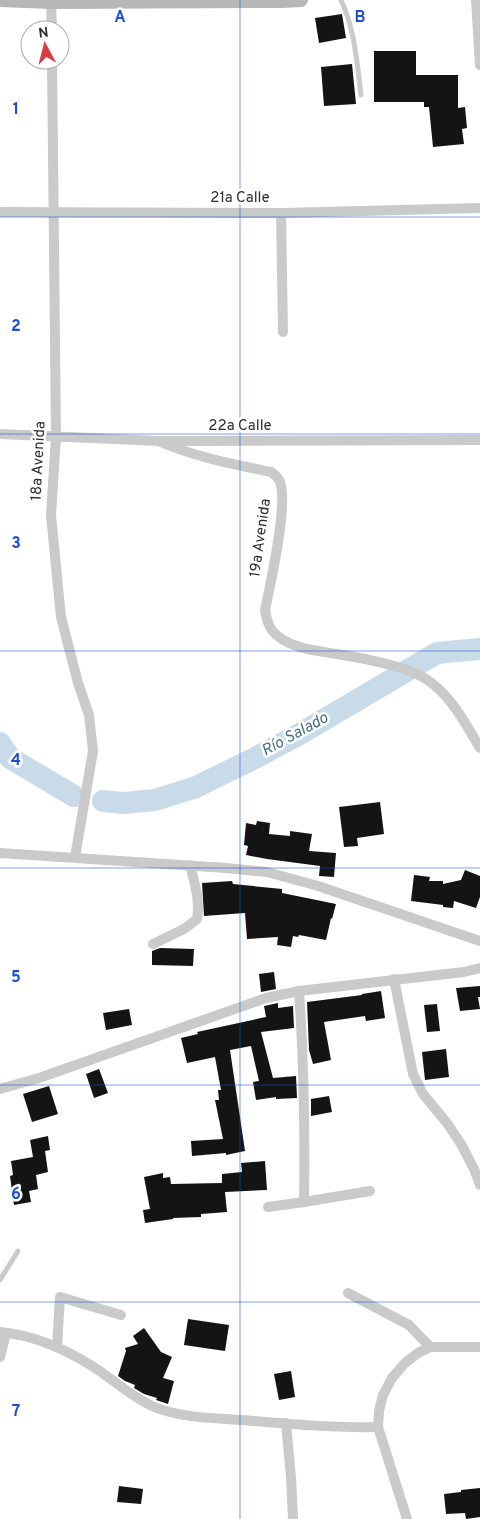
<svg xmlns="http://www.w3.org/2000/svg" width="480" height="1519" viewBox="0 0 480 1519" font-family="Overpass,sans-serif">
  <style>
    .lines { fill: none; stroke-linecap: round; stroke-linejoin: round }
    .river { stroke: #c9dbe8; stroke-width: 22 }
    .building { fill: #141414 }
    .lane { stroke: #cacaca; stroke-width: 5 }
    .street { stroke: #cacaca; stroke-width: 10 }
    .secondary { stroke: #b7b7b7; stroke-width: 14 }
    .grid { fill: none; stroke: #1d4ed8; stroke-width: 1; stroke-opacity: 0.55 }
    .labels { text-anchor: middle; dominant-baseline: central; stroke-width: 5; stroke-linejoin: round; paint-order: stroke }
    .street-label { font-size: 15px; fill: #2d2d2d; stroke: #fff }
    .water-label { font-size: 16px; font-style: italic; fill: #426c88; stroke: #fff }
    .grid-label { font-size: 16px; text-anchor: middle; font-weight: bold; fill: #1d4ed8; stroke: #fff; stroke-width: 5; stroke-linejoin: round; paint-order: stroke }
  </style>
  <rect width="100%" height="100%" fill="#fff"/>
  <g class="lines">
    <g class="river">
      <path d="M0 743 10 758 74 796"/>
      <path d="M103 801 123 803 155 800 196 787 255 758 298 735 437 653 480 649"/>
    </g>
  </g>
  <g class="building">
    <path d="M342 14 346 38 319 43 315 18Z"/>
    <path d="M374 51H416V75H458V108L465 107 467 128 462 129 464 144 433 147 429 107H424V102H374Z"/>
    <path d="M352 64 356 104 324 106 321 67Z"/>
    <path d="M380 802 384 834 357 838 358 846 344 847 339 807Z"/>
    <path d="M257 821 270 823 269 834 290 836V831L312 834 309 851 336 853 334 877 319 876 320 866 267 859 246 855 248 846 244 845 246 823 256 825Z"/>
    <path d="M465 870 480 876V897L476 908 454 901 453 908 443 907V905L411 901 414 875 430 877 429 881H443V884L461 880Z"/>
    <path d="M232 881 233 884 282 889V893L336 904 332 919 331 918 326 940 299 935 298 937 293 936 291 947 277 945 278 937 247 939 245 913 204 916 202 883Z"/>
    <path d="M160 948 194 949 193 966 152 965V951Z"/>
    <path d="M274 972 276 989 261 992 259 974Z"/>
    <path d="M480 986V997H478L480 1009 460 1011 456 988Z"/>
    <path d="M381 991 385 1018 366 1021 365 1016 324 1022 331 1060 313 1064 309 1050 307 1002 362 995V994Z"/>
    <path d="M278 1003V1008L293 1006 294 1028 261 1032 273 1078 296 1076 297 1098 276 1099V1097L256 1100 253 1082 259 1081 251 1046 230 1050 245 1151 226 1155V1153L192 1156 191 1141 223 1139 215 1100H219L218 1090H221L215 1057 187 1063 181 1038 198 1034 197 1032 266 1017 264 1006Z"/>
    <path d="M437 1004 440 1031 427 1032 424 1005Z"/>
    <path d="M129 1009 132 1025 106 1030 103 1013Z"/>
    <path d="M446 1049 449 1077 425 1080 422 1052Z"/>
    <path d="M99 1069 108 1093 94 1098 86 1074Z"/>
    <path d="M49 1086 58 1114 32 1122 23 1094Z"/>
    <path d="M329 1096 332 1112 311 1116V1099Z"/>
    <path d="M48 1136 50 1150 45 1151 48 1172 36 1175 38 1189 29 1191 31 1202 14 1205 10 1176 13 1175 11 1161 33 1157 30 1140Z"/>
    <path d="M265 1161 267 1190 225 1192 227 1212 201 1214V1217L173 1218V1219L145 1223 143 1210 150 1209 144 1177 163 1173V1178L170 1177 171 1184 222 1183V1174L242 1172 241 1163Z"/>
    <path d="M188 1319 229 1325 225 1351 184 1345Z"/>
    <path d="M144 1328 161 1352 172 1357 163 1378 174 1381 168 1404 156 1400 157 1398 144 1394 134 1388 135 1385 125 1381 118 1376 126 1351 125 1348 138 1344 133 1336Z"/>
    <path d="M291 1371 295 1397 279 1400 274 1374Z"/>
    <path d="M119 1486 143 1489 141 1504 117 1502Z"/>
    <path d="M480 1488V1517L466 1519 465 1513 446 1514 444 1494 461 1492V1490Z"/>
  </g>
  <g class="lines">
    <g class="lane">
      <path d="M341 0C355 30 357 63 361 95"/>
      <path d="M0 1280 18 1251"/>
    </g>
    <g class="street">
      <path d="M476 0 480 65"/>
      <path d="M51 2 52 30"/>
      <path d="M52 60 56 437 51 515 61 617 78 683 89 715 93 751 75 857"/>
      <path d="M0 212 281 213 480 208"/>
      <path d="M281 213 283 332"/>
      <path d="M0 434 158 441 480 440"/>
      <path d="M158 441C195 457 232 464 271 472 274 474 278 477 279 480 290 499 270 585 265 610 267 621 269 630 279 637 295 649 318 651 337 654 362 658 401 665 423 677 450 693 465 723 480 748"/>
      <path d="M0 853 226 868 267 872 318 886 480 941"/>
      <path d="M153 944 184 929 197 919C200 900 195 884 190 865"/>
      <path d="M394 979 413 1074 423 1094 447 1123 461 1144 474 1169 480 1185"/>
      <path d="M299 991C304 1061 305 1132 304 1202"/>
      <path d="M0 1089 39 1078 266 998 299 991 464 972 480 968"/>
      <path d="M268 1207 304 1202 370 1191"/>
      <path d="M348 1293 409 1325 430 1347"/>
      <path d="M0 1332C32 1335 65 1349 92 1366 113 1379 130 1396 152 1406 180 1418 212 1418 242 1420 287 1424 333 1428 378 1427"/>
      <path d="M57 1347 60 1297 121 1315"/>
      <path d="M0 1357 6 1333"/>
      <path d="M286 1423 291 1477 293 1519"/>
      <path d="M407 1519 378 1427 379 1411 383 1395 392 1378 405 1363 418 1353 430 1347H480"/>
    </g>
    <path class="secondary" d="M0 0 51 2 282 1 301 0"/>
  </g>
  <path class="grid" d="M240 0V1519M0 217H480M0 434H480M0 651H480M0 868H480M0 1085H480M0 1302H480"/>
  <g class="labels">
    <g class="street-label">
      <text x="240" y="198">21a Calle</text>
      <text x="240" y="426">22a Calle</text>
      <text transform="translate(39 461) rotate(-87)">18a Avenida</text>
      <text transform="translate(261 538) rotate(-82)">19a Avenida</text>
    </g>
    <g class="water-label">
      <text transform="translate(295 735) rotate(-29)">Río Salado</text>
    </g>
  </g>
  <g class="grid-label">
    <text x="120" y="22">A</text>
    <text x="360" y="22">B</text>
    <text x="16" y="114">1</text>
    <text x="16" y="331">2</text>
    <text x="16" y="548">3</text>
    <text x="16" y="765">4</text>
    <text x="16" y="982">5</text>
    <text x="16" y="1199">6</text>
    <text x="16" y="1416">7</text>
  </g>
  <g transform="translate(45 45) rotate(353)"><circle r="24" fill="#ffffff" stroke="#ababab"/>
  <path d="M0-4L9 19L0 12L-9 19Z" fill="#d63c46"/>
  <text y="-8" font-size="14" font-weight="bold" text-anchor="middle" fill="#2d2d2d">N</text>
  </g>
</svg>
